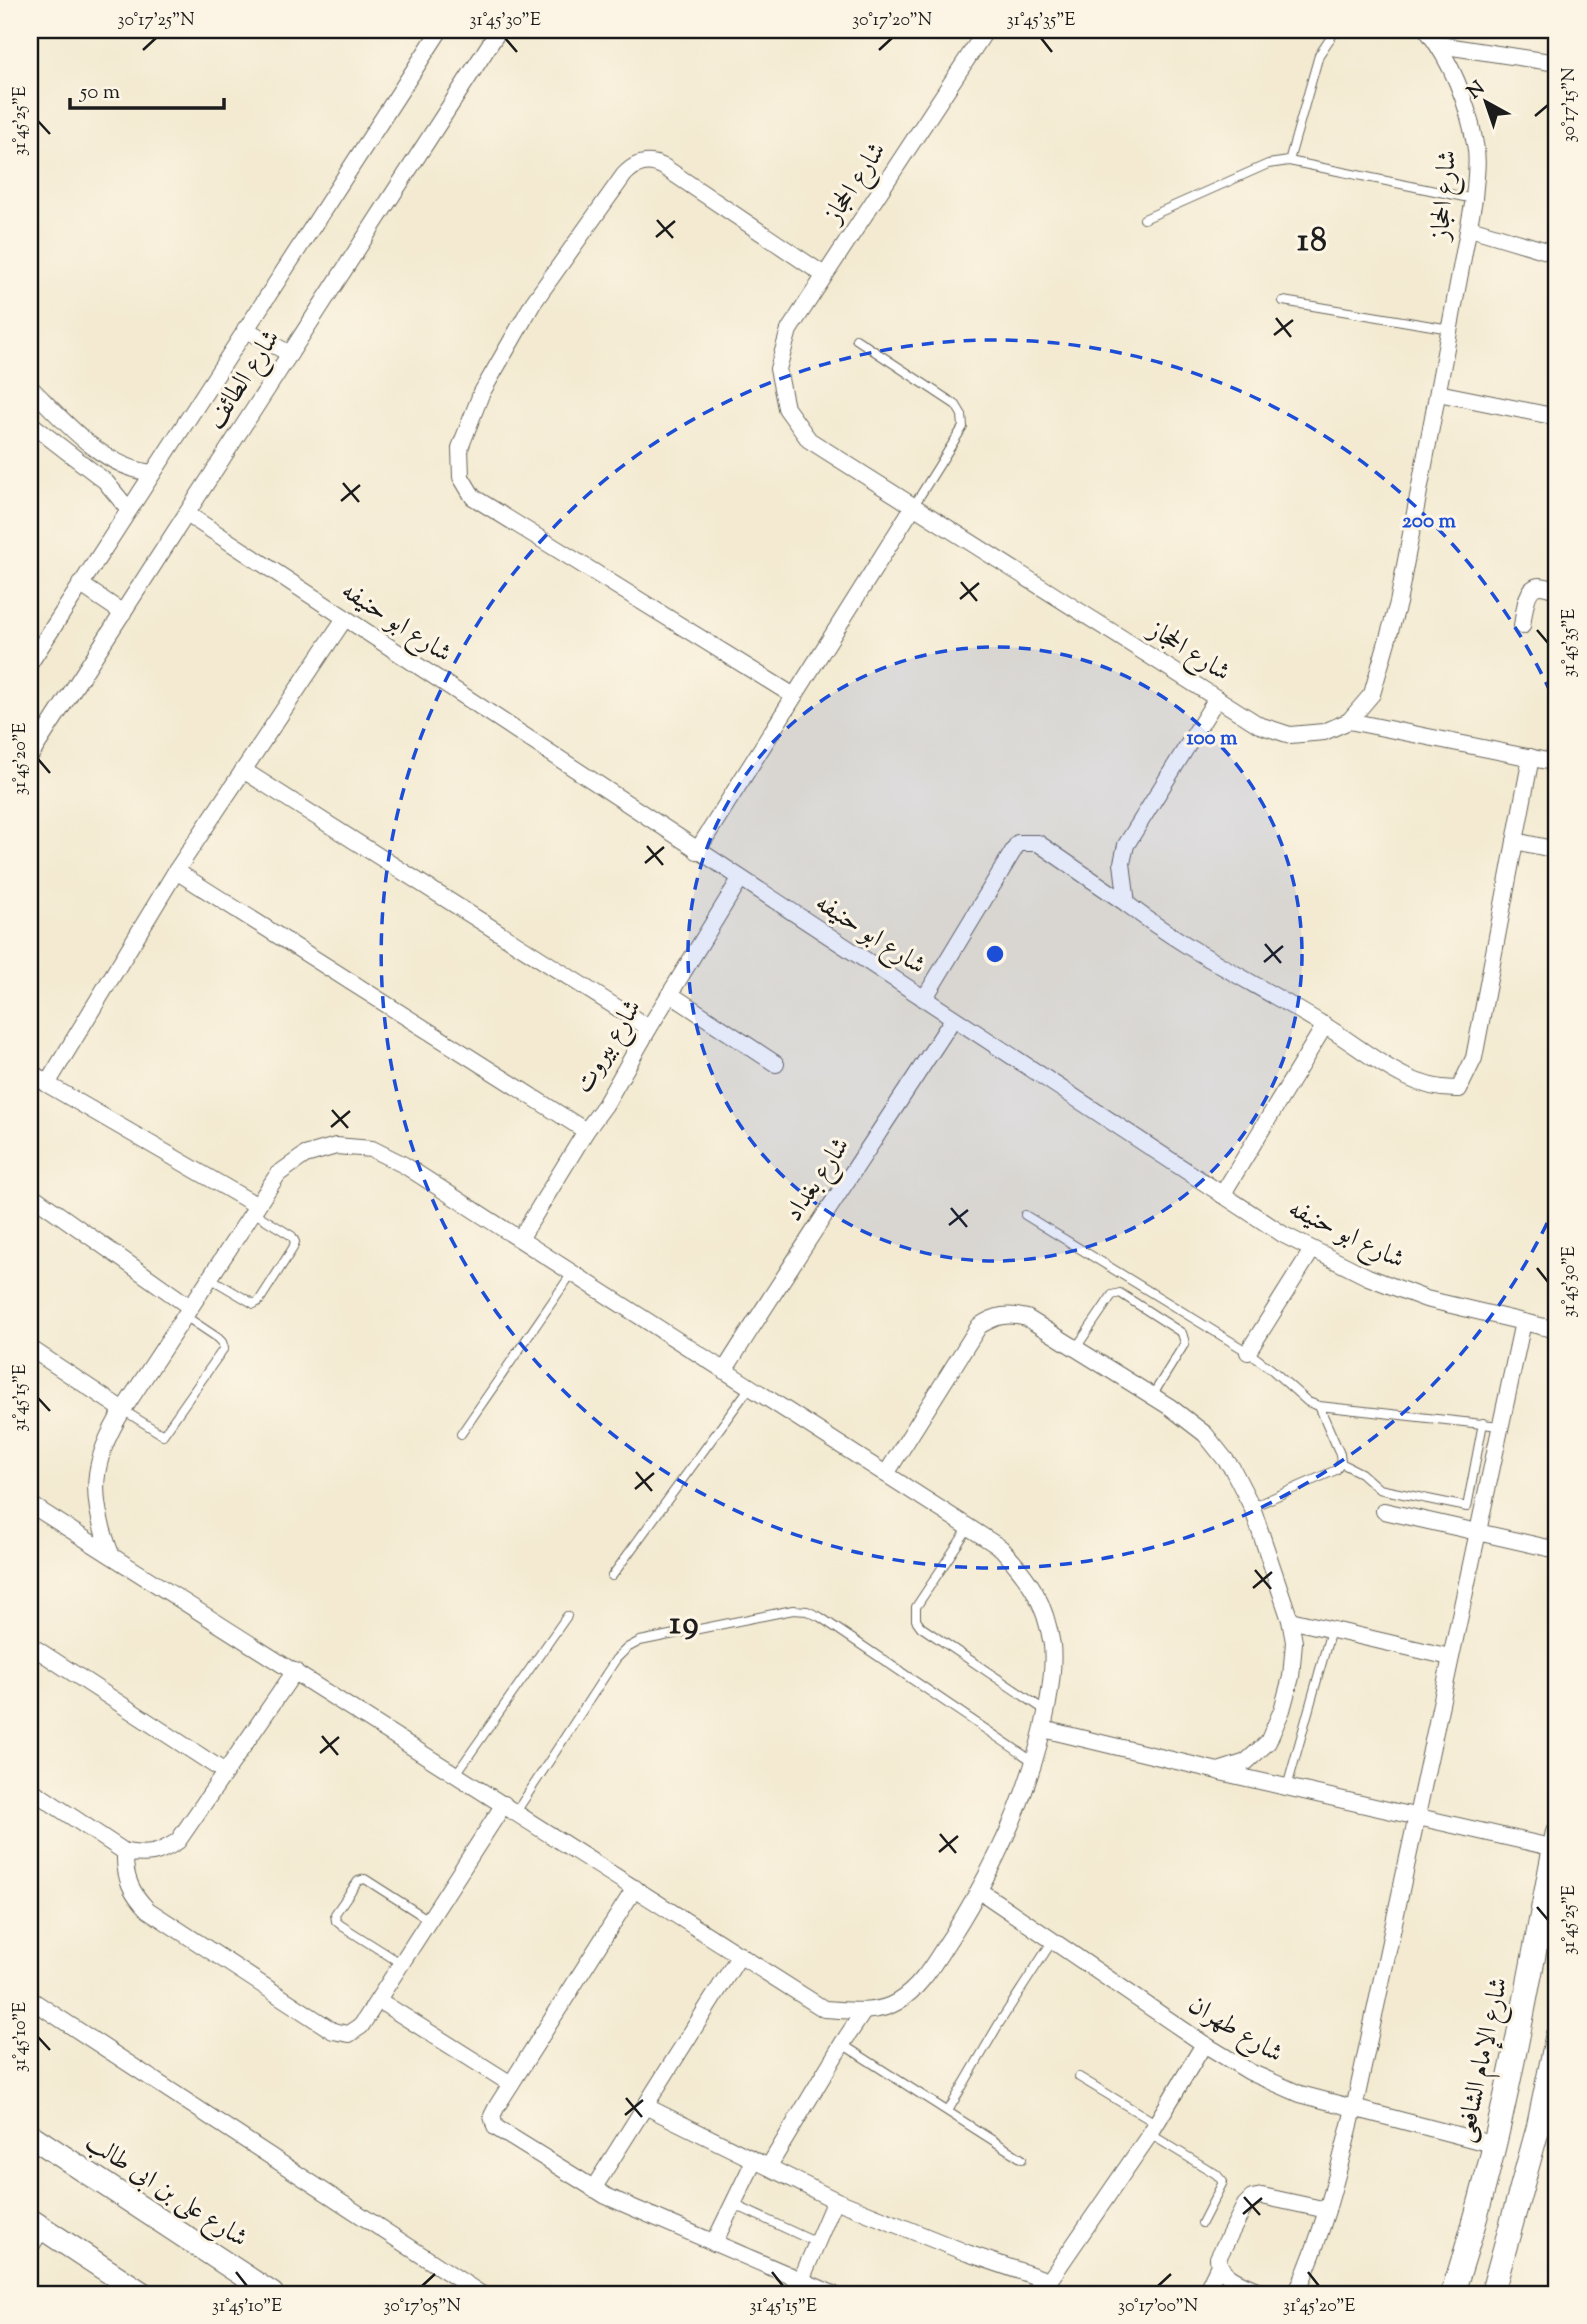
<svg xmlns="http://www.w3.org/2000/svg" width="1587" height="2324" viewBox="0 0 1587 2324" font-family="'Sorts Mill Goudy',Amiri,serif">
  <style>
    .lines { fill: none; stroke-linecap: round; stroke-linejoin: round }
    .lane-casing { stroke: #67645b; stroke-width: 10 }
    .street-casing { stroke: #67645b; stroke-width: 18 }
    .secondary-casing { stroke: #67645b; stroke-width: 25 }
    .lane { stroke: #fff; stroke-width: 8 }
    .street { stroke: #fff; stroke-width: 16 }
    .secondary { stroke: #fff; stroke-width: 23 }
    .ticks { fill: none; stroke: #1c1c1c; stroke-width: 2.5 }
    .ring { fill: none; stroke: #1d4ed8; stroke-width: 3.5; stroke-dasharray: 12 9 }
    .labels { text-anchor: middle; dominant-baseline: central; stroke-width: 6; stroke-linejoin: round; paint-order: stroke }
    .street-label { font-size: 26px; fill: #1c1c1c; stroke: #fcf5e5 }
    .district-label { font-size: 33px; font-weight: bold; letter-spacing: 2px; fill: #1c1c1c; stroke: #fcf5e5 }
    .centre { fill: #1d4ed8; stroke: #fcf5e5; stroke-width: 3.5 }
    .ring-label { font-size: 21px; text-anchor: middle; font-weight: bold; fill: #1d4ed8; stroke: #fcf5e5; stroke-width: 6; stroke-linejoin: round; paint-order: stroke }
    .neatline { fill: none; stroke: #1c1c1c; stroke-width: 2.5 }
    .ticks-label { font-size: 18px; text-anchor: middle; fill: #1c1c1c }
  </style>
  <rect width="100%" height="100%" fill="#fcf5e5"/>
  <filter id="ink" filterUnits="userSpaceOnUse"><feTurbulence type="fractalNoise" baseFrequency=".0143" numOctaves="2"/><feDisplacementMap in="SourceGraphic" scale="14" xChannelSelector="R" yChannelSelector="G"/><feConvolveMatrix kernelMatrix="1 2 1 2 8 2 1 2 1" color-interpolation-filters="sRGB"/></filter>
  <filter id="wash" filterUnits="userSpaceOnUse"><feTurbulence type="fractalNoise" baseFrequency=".00686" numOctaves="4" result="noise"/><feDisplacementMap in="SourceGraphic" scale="28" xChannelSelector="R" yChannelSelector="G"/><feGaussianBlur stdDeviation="1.57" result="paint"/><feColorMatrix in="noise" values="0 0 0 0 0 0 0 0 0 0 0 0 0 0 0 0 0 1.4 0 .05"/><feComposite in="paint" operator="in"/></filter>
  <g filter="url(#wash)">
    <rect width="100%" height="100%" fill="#f3ead1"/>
  </g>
  <g filter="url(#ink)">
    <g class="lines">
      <defs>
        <g id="lane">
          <path d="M1289 161 1319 55 1336 30"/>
          <path d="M1144 219 1268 164 1289 161 1474 199"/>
          <path d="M1283 301 1450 329"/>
          <path d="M856 339 956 405 962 415 963 427 913 507"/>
          <path d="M1025 1215 1248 1352 1271 1369 1308 1402 1319 1406 1500 1426"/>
          <path d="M210 1278 254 1304 259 1301 293 1248 295 1242 292 1236 253 1212"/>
          <path d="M1076 1348 1112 1295 1120 1293 1182 1333 1185 1343 1152 1396"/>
          <path d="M123 1410 163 1435 224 1348 222 1342 218 1338 185 1316"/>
          <path d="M461 1434 572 1273"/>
          <path d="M1341 1463 1361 1473 1379 1489 1467 1507 1483 1423"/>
          <path d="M1252 1507 1336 1470 1341 1463 1340 1454 1319 1406"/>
          <path d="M969 1527 916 1607V1620L921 1627 1046 1711"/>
          <path d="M612 1576 750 1387"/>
          <path d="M456 1774 567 1616"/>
          <path d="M1287 1787 1331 1630"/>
          <path d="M516 1812 616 1659 627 1648 640 1641 793 1610 807 1611 820 1617 1034 1762"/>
          <path d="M402 1964 342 1926 336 1921 335 1914 358 1881 365 1879 429 1920"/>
          <path d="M842 2044 1022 2159"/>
          <path d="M1079 2077 1157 2124"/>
          <path d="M948 2111 1000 2022 1053 1940"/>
          <path d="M1150 2134 1216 2174 1223 2182 1202 2223"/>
          <path d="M733 2204 817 2243"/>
          <path d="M30 2255 44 2233"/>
        </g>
        <g id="street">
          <path d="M986 30 789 330 778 369 786 408 809 440 1259 725 1290 735 1324 732 1349 721 1372 694 1398 603 1474 199C1475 182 1479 161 1475 144 1468 104 1452 63 1427 30"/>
          <path d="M1439 45 1557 63"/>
          <path d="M1470 228 1557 254"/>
          <path d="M245 329 290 354"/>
          <path d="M30 387C64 421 101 466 151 473"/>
          <path d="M1438 393 1557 417"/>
          <path d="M30 423 105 481 128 509"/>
          <path d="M187 514 1284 1235 1368 1277 1426 1299 1557 1330"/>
          <path d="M80 584 123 613"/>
          <path d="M1522 626C1524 615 1525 586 1540 586 1545 586 1552 589 1557 590"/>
          <path d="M30 663 440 30"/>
          <path d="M794 696 473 497 461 477 460 448 481 394 533 303 624 175C636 162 648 159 664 167L824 275"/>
          <path d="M1217 698 1126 845 1122 863 1127 904C1187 951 1257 984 1322 1024 1365 1049 1406 1091 1459 1089L1474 1058 1531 757"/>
          <path d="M1349 721 1557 763"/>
          <path d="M30 756 499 30"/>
          <path d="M243 770 649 1028"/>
          <path d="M1515 841 1557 850"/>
          <path d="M697 851 913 507"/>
          <path d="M176 871 586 1131"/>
          <path d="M670 994 776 1064"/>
          <path d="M924 999 1018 843H1038L1127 904"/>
          <path d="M30 1071 47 1084 256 1205"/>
          <path d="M47 1084 176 871 345 618"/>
          <path d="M30 1194 190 1307"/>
          <path d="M1222 1195 1325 1025"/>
          <path d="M520 1239 586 1131 605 1105 649 1028 740 879"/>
          <path d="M30 1348 123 1410"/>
          <path d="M1248 1352 1312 1250"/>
          <path d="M724 1371C799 1252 877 1136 953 1019"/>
          <path d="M886 1474 979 1326C996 1315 1008 1313 1027 1318L1170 1407 1205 1434 1232 1468 1252 1507 1290 1620 1294 1642 1291 1677 1282 1710 1268 1742 1246 1762 1218 1771 1043 1729"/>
          <path d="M30 1504 824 2009C847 2010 876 2015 897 2002 922 1987 935 1961 951 1937 996 1866 1033 1787 1048 1703 1051 1685 1054 1663 1052 1645 1045 1601 1030 1580 1001 1548L404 1165 372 1149 336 1146 305 1155 278 1174 123 1410C90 1462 89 1498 111 1554"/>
          <path d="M1384 1511 1557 1550"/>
          <path d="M1290 1620 1450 1657"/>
          <path d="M30 1645 225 1772"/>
          <path d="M1220 1772 1555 1848"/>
          <path d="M30 1789 125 1852C149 1856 158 1854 178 1841L295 1671"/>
          <path d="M125 1852C124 1877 131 1893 148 1910L333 2031 349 2034 361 2026 504 1804"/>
          <path d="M635 1888 497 2106 492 2116 495 2127 606 2196 833 2294"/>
          <path d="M980 1891 1204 2044 1250 2072 1300 2094 1495 2145"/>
          <path d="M30 1999 481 2294"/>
          <path d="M378 2000 511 2084"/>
          <path d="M645 2106 835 2200 967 2253 1049 2281"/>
          <path d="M769 2166 842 2044 864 2011"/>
          <path d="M593 2189 740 1955"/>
          <path d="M714 2243 754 2161"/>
          <path d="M801 2280 835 2200"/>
          <path d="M1045 2294 1049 2281 1150 2134 1204 2044"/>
          <path d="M1205 2294 1218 2267"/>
          <path d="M1266 2294C1250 2286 1219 2279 1218 2258L1245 2205 1252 2198 1262 2196 1327 2210"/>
          <path d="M1296 2294C1323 2235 1338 2172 1354 2109L1523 1322"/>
        </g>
        <g id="secondary">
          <path d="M30 2135 272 2294"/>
          <path d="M30 2220 143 2294"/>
          <path d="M1452 2294C1502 2147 1527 1987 1557 1834"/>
          <path d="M1492 2294 1538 2128 1557 2036"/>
        </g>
      </defs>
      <use href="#lane" class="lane-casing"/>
      <use href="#street" class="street-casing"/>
      <use href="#secondary" class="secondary-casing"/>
      <use href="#lane" class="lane"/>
      <use href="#street" class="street"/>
      <use href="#secondary" class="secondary"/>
    </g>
  </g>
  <path class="ticks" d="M505 38 517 52M1041 38 1052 52M143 50 156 38M879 50 892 38M1535 116 1548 105M38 121 50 134M657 220 673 238M656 237 675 221M1276 318 1291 337M1274 335 1293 320M343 483 359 502M341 501 360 485M961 582 977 601M960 599 979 583M1537 630 1548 643M38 759 50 773M647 846 663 865M645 863 664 847M1265 944 1281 963M1264 962 1283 946M332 1110 348 1128M331 1127 350 1111M951 1208 967 1227M949 1225 968 1210M1537 1268 1548 1282M38 1398 50 1411M636 1472 652 1491M635 1489 654 1473M1255 1570 1271 1589M1253 1588 1272 1572M322 1736 338 1755M320 1753 339 1737M940 1834 956 1853M939 1852 958 1836M1537 1907 1548 1920M38 2037 50 2050M626 2098 642 2117M625 2115 643 2100M1244 2197 1260 2215M1243 2214 1262 2198M236 2272 247 2286M772 2272 783 2286M1308 2272 1319 2286M422 2286 435 2274M1158 2286 1171 2274"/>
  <circle cx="995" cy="954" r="307" fill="#1d4ed8" fill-opacity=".12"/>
  <g class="ring">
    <circle cx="995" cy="954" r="307"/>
    <path d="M1556 1204A614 614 0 1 1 1556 704"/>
  </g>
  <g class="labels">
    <g class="street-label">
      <text transform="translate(856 183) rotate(-57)">شارع الحجاز</text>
      <text transform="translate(1445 195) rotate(-85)">شارع الحجاز</text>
      <text transform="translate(244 380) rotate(-57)">شارع الطائف</text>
      <text transform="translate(396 623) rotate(33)">شارع ابو حنيفه</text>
      <text transform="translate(1189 652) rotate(32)">شارع الحجاز</text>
      <text transform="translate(870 935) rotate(33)">شارع ابو حنيفه</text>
      <text transform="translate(609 1047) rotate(-59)">شارع بيروت</text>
      <text transform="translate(818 1180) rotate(-56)">شارع بغداد</text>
      <text transform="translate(1346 1235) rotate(26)">شارع ابو حنيفه</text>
      <text transform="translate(1235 2030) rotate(31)">شارع طهران</text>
      <text transform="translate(1483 2060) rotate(-78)">شارع الإمام الشافعى</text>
      <text transform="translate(166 2191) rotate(33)">شارع على بن ابى طالب</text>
    </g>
    <g class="district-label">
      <text x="1313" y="242">18</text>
      <text x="685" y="1625">19</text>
    </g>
  </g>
  <circle cx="995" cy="954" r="10" class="centre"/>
  <g class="ring-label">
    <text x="1429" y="527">200 m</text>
    <text x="1212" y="744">100 m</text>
  </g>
  <rect width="1587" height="2324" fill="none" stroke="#fcf5e5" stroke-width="77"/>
  <g transform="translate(1486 102) rotate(320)" stroke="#fcf5e5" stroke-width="5" paint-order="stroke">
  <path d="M0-5L12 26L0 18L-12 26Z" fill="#1c1c1c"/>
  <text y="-10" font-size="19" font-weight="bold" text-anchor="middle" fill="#1c1c1c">N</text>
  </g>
  <path d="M70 98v10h154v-10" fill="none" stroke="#1c1c1c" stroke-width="3.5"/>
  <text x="80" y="98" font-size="21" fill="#1c1c1c" stroke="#fcf5e5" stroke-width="5" paint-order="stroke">50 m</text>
  <rect x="38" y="38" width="1510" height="2248" class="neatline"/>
  <g class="ticks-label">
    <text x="156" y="25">30°17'25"N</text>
    <text x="505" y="25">31°45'30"E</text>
    <text x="892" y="25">30°17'20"N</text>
    <text x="1041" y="25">31°45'35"E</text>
    <text transform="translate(1568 105) rotate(-90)" y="6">30°17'15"N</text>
    <text transform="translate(19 121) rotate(-90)" y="6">31°45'25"E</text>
    <text transform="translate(1568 643) rotate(-90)" y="6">31°45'35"E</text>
    <text transform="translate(19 759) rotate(-90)" y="6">31°45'20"E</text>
    <text transform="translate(1568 1282) rotate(-90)" y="6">31°45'30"E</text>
    <text transform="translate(19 1398) rotate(-90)" y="6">31°45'15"E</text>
    <text transform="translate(1568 1920) rotate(-90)" y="6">31°45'25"E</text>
    <text transform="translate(19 2037) rotate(-90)" y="6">31°45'10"E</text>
    <text x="247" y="2311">31°45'10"E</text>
    <text x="422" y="2311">30°17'05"N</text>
    <text x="783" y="2311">31°45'15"E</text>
    <text x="1158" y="2311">30°17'00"N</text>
    <text x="1319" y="2311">31°45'20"E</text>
  </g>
</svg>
